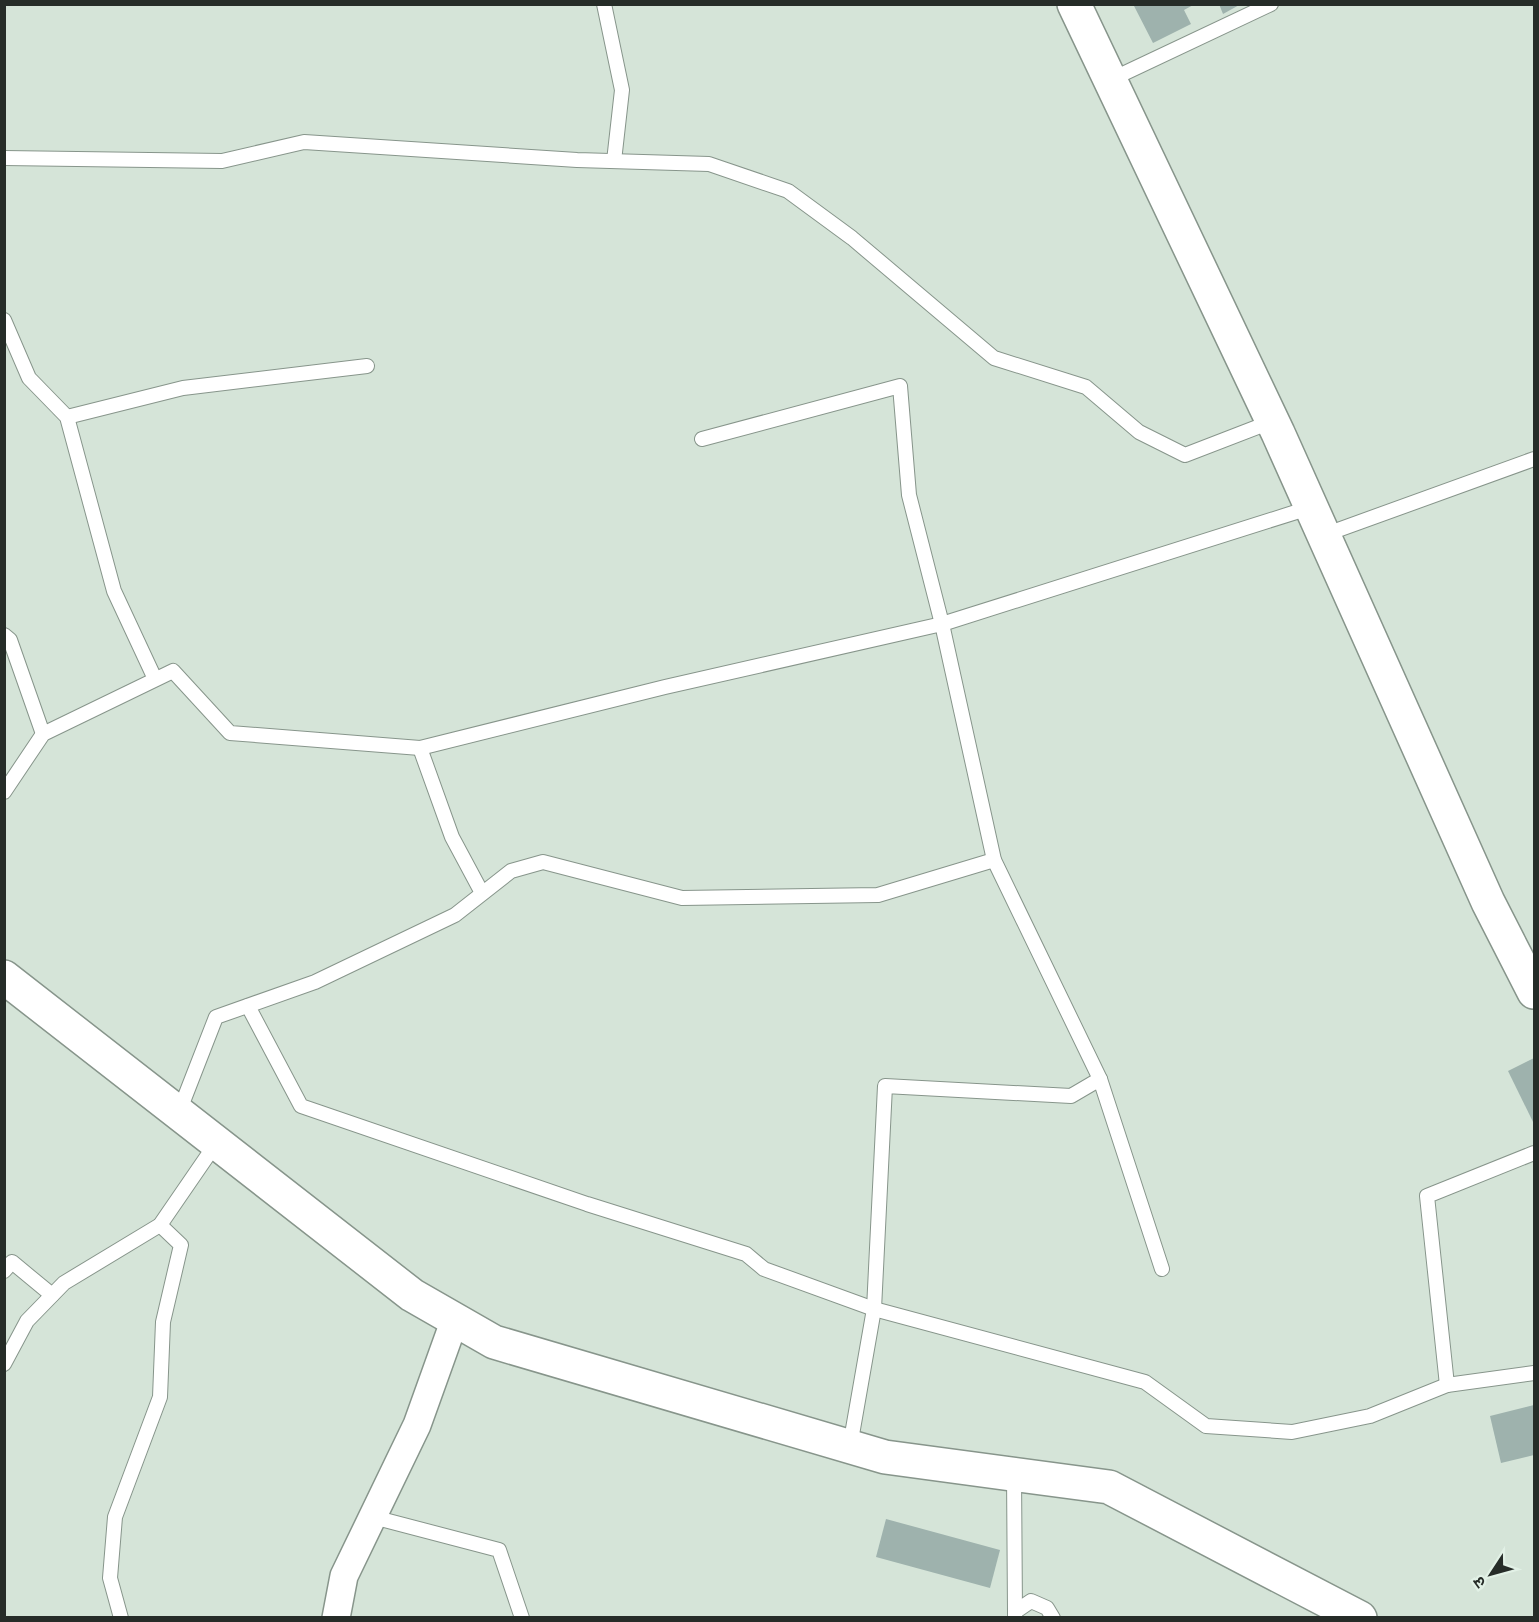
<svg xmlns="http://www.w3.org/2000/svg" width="1539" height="1622" viewBox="0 0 1539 1622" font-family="Montserrat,'Noto Sans Devanagari',sans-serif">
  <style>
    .building { fill: #9eb2ad }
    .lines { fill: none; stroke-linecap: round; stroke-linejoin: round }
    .service-casing { stroke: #87958b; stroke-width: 16 }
    .minor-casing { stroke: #87958b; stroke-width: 30 }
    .tertiary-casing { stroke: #87958b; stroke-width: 36 }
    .service { stroke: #fff; stroke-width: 14 }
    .minor { stroke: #fff; stroke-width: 27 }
    .tertiary { stroke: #fff; stroke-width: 33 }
  </style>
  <rect width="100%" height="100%" fill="#d5e4d8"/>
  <g class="building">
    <path d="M1133 4H1195L1184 10 1191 24 1153 43Z"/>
    <path d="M1219 4H1241L1223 14Z"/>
    <path d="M1534 1058V1124L1508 1071Z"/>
    <path d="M1534 1405V1455L1501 1463 1490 1416Z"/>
    <path d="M886 1519 1000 1550 990 1588 876 1557Z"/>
  </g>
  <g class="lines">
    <defs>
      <g id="service">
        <path d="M604 4 622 90 614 161"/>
        <path d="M1110 80 1271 4"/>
        <path d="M4 158 222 161 304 142 577 160 709 164 788 191 852 238 994 358 1086 387 1139 432 1185 455 1273 421"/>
        <path d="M4 320 29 378 67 417 114 591 155 679"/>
        <path d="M67 417 183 388 367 366"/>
        <path d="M702 439 900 386 909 495 942 624 994 860 1100 1079 1162 1269"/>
        <path d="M1324 535 1534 459"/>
        <path d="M4 635 10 640 43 734"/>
        <path d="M420 748 452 837 482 893"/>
        <path d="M4 792 43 734 173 671 230 733 420 748 665 687 942 624 1312 507"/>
        <path d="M248 1006 301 1106 587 1204 746 1254 764 1269 874 1309 1145 1382 1206 1426 1292 1432 1370 1416 1447 1385"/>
        <path d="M179 1112 216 1017 315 982 455 915 511 871 543 862 682 898 878 895 994 860"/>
        <path d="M1534 1153 1427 1196 1447 1385 1534 1373"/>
        <path d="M4 1271 12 1262 52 1295"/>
        <path d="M4 1364 27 1321 64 1283 160 1225 217 1142"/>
        <path d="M850 1446 874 1309 885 1086 1071 1096 1100 1079"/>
        <path d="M1014 1474 1015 1612"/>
        <path d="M373 1517 499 1550 522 1618"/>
        <path d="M121 1618 110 1578 115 1517 160 1397 163 1322 181 1245 160 1225"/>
        <path d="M1015 1618V1612L1031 1601 1047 1608 1053 1618"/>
      </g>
      <path id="minor" d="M336 1618 344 1576 417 1425 455 1319"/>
      <g id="tertiary">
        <path d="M1074 4 1278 433 1488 902 1534 992"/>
        <path d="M4 977 412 1295 494 1342 885 1457 1109 1487 1360 1618"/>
      </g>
    </defs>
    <use href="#service" class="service-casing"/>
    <use href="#minor" class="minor-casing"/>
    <use href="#tertiary" class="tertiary-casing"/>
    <use href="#service" class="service"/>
    <use href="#minor" class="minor"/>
    <use href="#tertiary" class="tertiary"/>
  </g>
  <rect width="1539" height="1622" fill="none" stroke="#262c28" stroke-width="12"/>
  <g transform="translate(1491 1574) rotate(234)" stroke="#e2f1e6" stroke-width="4.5" paint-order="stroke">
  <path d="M0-4.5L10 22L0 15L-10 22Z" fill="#262c28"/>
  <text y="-9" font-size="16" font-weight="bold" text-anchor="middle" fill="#262c28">उ</text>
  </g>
</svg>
